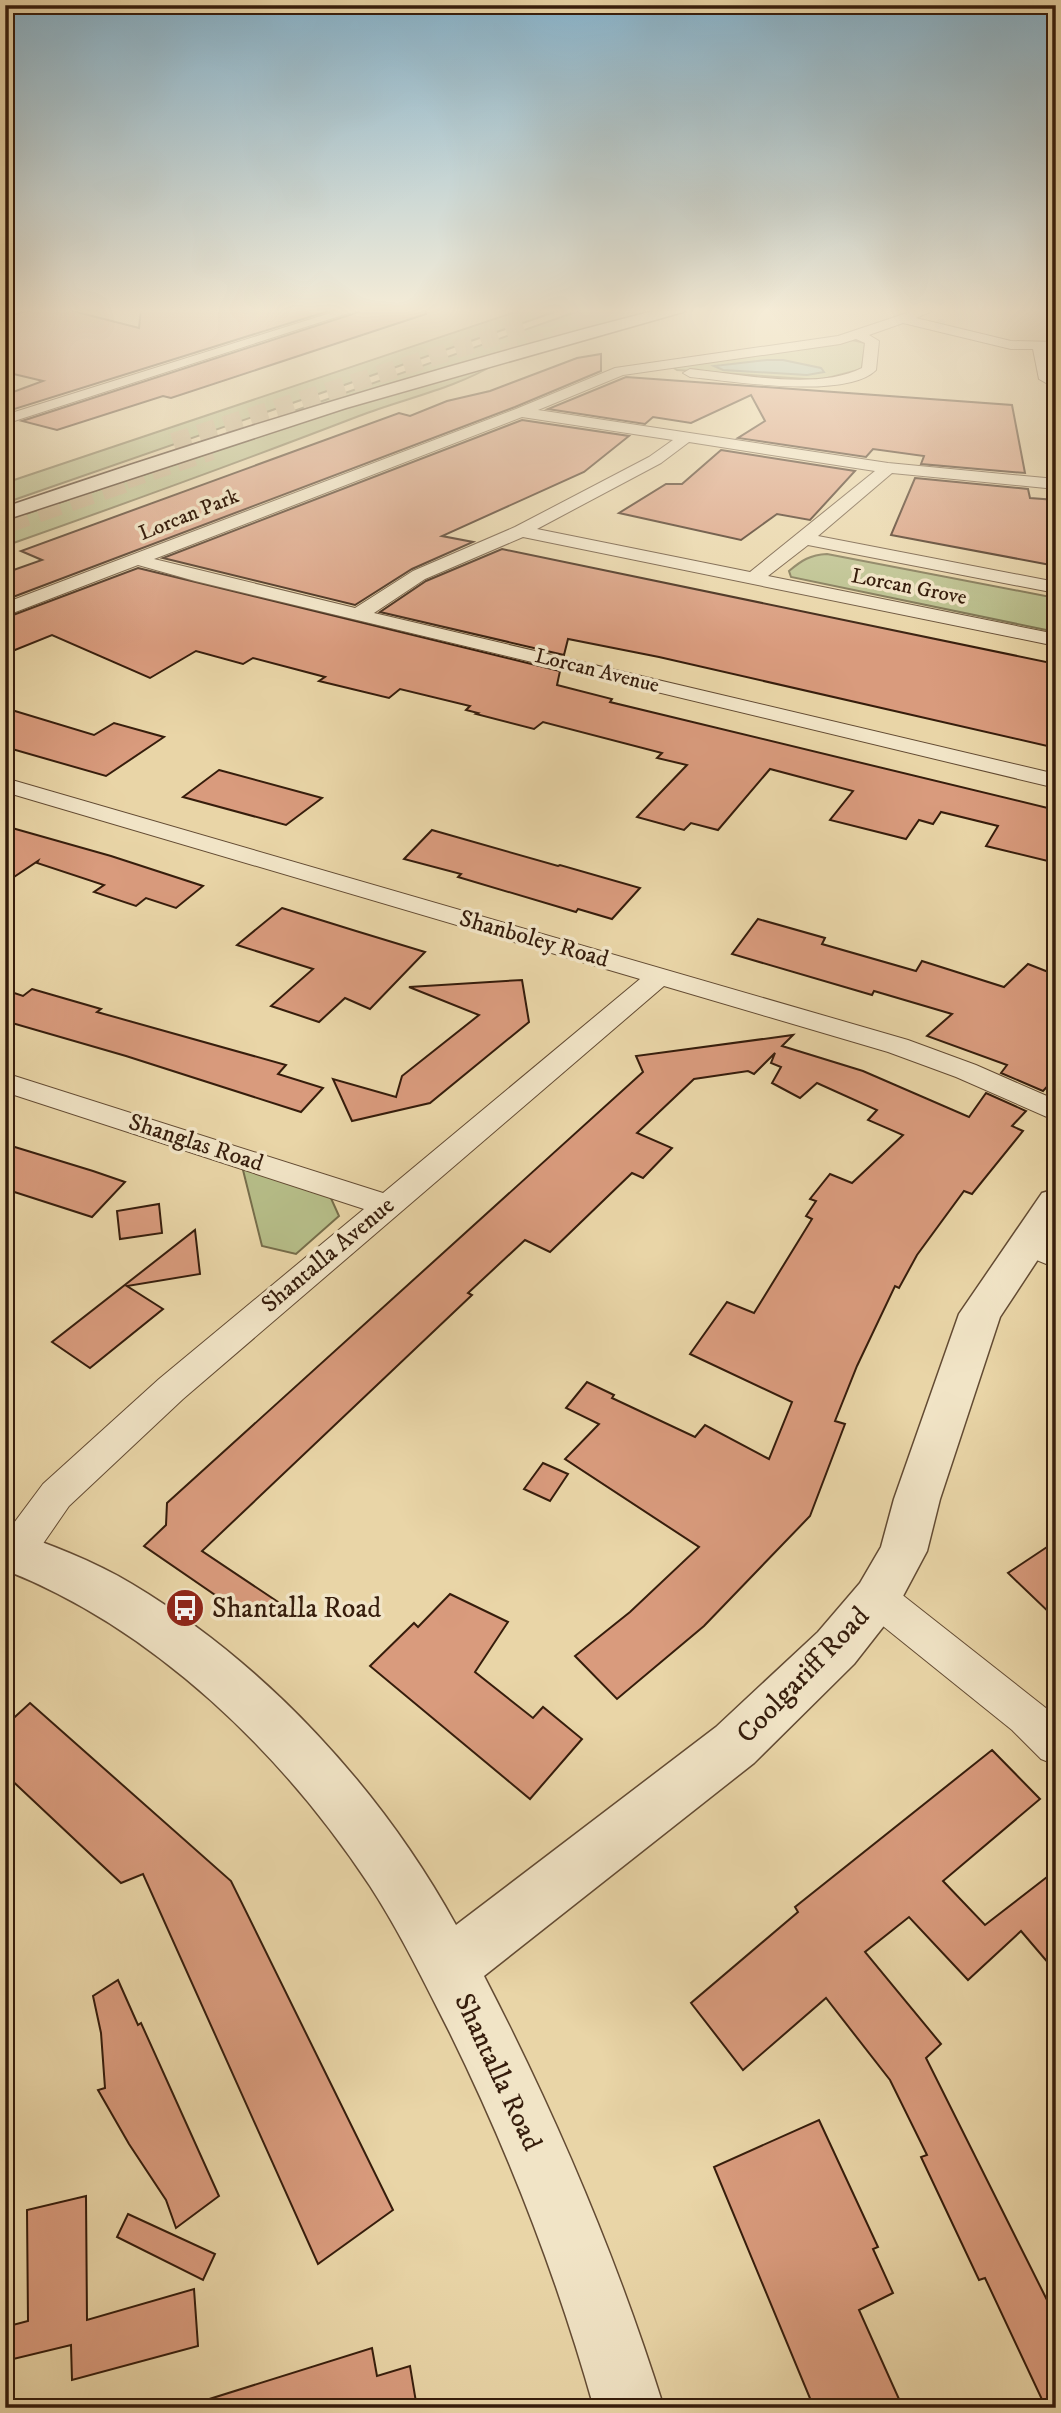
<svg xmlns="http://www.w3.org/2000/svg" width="1061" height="2413" viewBox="0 0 1061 2413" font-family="'IM FELL DW Pica',serif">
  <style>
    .green { fill: #b6bd88; stroke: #766d4a; stroke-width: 2 }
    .water { fill: #98b8ad; stroke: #717a6d; stroke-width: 2 }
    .building { fill: #d99b7d; stroke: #361d0c; stroke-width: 2 }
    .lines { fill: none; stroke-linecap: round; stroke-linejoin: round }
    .motorway-tunnel-far1 { stroke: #c5b088; stroke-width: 18; stroke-dasharray: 18 9; stroke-linecap: butt }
    .motorway-tunnel { stroke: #c5b088; stroke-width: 23; stroke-dasharray: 23 11; stroke-linecap: butt }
    .minor-casing { stroke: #634b33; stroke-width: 2 }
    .tertiary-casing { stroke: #634b33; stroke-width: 3 }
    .secondary-casing { stroke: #361d0c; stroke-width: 3 }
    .minor { fill: #f1e4c6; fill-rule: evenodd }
    .tertiary { fill: #f1e4c6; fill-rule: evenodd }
    .secondary { fill: #f1e4c6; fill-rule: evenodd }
    .labels { text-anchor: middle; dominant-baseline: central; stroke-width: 7; stroke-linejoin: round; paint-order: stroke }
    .far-street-label { font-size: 21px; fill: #361d0c; stroke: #f1e4c6 }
    .street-label { font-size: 24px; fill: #361d0c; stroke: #f1e4c6 }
    .near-poi-label { font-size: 28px; fill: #361d0c; stroke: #f1e4c6; text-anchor: start }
    .near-street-label { font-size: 28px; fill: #361d0c; stroke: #f1e4c6 }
  </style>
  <rect width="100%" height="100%" fill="#e9d5a7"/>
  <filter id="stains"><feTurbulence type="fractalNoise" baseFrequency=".00286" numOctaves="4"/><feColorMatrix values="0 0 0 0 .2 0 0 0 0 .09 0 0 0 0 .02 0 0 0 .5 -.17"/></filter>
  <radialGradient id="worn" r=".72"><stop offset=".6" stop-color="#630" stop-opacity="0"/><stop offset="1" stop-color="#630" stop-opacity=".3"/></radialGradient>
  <g class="green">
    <path d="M524 309H563L5 503V483Z"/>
    <path d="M584 309H664L297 414 291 412Z"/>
    <path d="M852 340 865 343 862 369 820 380 677 370 671 366Z"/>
    <path d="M497 363C454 389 406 398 359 416 242 461 124 504 5 546V521L340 409Z"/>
    <path d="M827 554 1056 598V632L791 577 789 571C802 560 810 555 827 554Z"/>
    <path d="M242 1166 330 1196 339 1216 296 1254 262 1246Z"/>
  </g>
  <path class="water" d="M767 360H783L821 368 824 372 807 375 723 370 714 366Z"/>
  <g class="building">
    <path d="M34 309H65L139 328 141 309H335L5 412V395L43 381 5 372V317Z"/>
    <path d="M360 309H426V314L171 398 163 396 57 430 22 421 359 312Z"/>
    <path d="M601 354V371L515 407 5 600V573L42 560 21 551 399 413 410 416 447 401 490 391 577 358Z"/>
    <path d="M626 377 1012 405 1025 473 921 464 924 456 873 449 866 457 738 438 765 421 751 395 691 423 653 417 645 424 548 409Z"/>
    <path d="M522 420 629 436 584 472 442 536 473 542 412 569 355 605 163 558Z"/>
    <path d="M721 450 855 471 810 520 777 514 741 540 619 513 666 484H682Z"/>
    <path d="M915 478 1028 489 1030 498 1056 500V566L891 535Z"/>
    <path d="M502 549 1056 664V748L659 657 568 639 564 655 380 612 426 581Z"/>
    <path d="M138 568 560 671 557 685 612 699 610 702 1056 810V863L986 846 998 826 941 812 933 824 919 820 906 839 830 820 853 791 770 769 718 830 691 823 684 830 637 817 687 765 657 758 662 753 543 722 534 729 476 714 478 713 466 710 470 706 400 689 389 698 319 681 325 677 253 658 243 664 196 651 150 678 52 635 5 654V618Z"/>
    <path d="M5 708 94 735 114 723 164 737 106 776 5 747Z"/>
    <path d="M219 770 322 798 286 825 183 797Z"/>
    <path d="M5 826 111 856 203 886 176 908 146 898 136 906 94 892 104 885 37 863 38 861 5 883Z"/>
    <path d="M432 830 558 866 560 865 640 888 612 919 578 909 576 912 458 877 461 874 404 859Z"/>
    <path d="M282 908 356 931 425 952 370 1009 345 998 319 1022 271 1006 313 969 237 945Z"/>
    <path d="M758 919 825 938 822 944 916 971 922 961 1004 987 1028 964 1056 975V1077L1043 1091 1001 1073 1007 1065 927 1036 952 1014 874 991 872 995 732 954Z"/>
    <path d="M522 980 529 1022 430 1103 352 1121 333 1079 396 1097 402 1076 479 1015 409 987Z"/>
    <path d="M32 989 101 1009 97 1012 286 1065 278 1074 323 1088 301 1112 126 1056 5 1021V990L23 996Z"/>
    <path d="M793 1035 782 1046 863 1071 969 1117 986 1093 1026 1111 1012 1126 1023 1131 972 1194 964 1191 917 1255 899 1288 895 1286 857 1366 835 1421 845 1424 810 1516 704 1626 617 1699 575 1656 630 1612 699 1547 565 1459 599 1424 566 1408 587 1382 614 1395 612 1398 695 1437 705 1425 769 1459 792 1402 690 1354 727 1302 754 1313 812 1219 806 1216 816 1201 810 1199 830 1174 852 1183 903 1135 868 1120 877 1110 817 1083 800 1098 772 1083 781 1067 771 1063 775 1053 754 1074 748 1071 694 1079 637 1133 672 1148 643 1178 632 1173 550 1252 525 1240 468 1293 472 1295 202 1551 290 1610H237L144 1546 166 1525 167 1503 643 1072 636 1056Z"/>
    <path d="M5 1144 93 1171 125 1182 92 1217 5 1189Z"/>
    <path d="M159 1204 162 1233 120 1239 117 1211Z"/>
    <path d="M195 1230 200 1274 127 1286 163 1309 90 1368 52 1342Z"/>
    <path d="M543 1463 568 1474 550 1501 524 1489Z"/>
    <path d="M1056 1541V1619L1008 1573Z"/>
    <path d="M450 1594 508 1622 475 1672 533 1718 543 1707 582 1739 530 1799 370 1666 414 1623 418 1627Z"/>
    <path d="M30 1703 231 1881 393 2210 318 2264 143 1874 121 1883 5 1774V1726Z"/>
    <path d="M992 1750 1040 1799 943 1881 985 1925 1056 1870V1972L1021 1931 968 1980 909 1917 865 1952 941 2044 926 2058 1056 2318V2408H1046L985 2278 979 2280 921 2157 927 2155 890 2080 826 1998 743 2070 691 2003 798 1912 795 1907Z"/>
    <path d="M118 1980 138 2025 141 2023 219 2196 176 2228 166 2200 129 2144 98 2090 105 2088 101 2033 93 1996Z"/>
    <path d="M819 2120 878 2247 873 2249 893 2293 859 2310 903 2408H814L714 2167Z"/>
    <path d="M86 2196 87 2320 194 2289 198 2346 72 2380 71 2345 5 2361V2327L28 2321 27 2210Z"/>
    <path d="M128 2214 215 2254 203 2280 117 2237Z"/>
    <path d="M372 2348 377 2376 410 2366 417 2408H205L203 2401Z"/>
  </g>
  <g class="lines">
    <g class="motorway-tunnel-far1">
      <path d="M502 354 646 309"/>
      <path d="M173 442 528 326"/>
      <path d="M126 480 212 451"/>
    </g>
    <path class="motorway-tunnel" d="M5 522 131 479"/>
    <defs>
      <g id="minor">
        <path d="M343 309 358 310 5 424V415Z"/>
        <path d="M919 309H937L916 318 1011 341 1056 342V350H1046L1053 379 1046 383 1039 379 1033 349H1011L903 323 869 335 879 341 876 370C846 400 731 381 690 377L683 373 690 369C739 374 817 391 862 368L865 343 856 339 840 344 623 375 538 410 888 463 1056 479V489L892 473 818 536 1056 582V593L808 545 768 576 1056 634V646L523 537 425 579 374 613 1056 774V788L195 581 138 565 5 616V603L516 409 615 368 838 336ZM522 417 673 440 649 457 515 527 413 571 355 608 154 559ZM689 442 875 471 750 572 537 529 661 463Z"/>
        <path d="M5 778 908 1040 976 1065 1056 1100V1121L956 1077 888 1052 664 986 183 1399 69 1506 29 1564 15 1569 5 1565V1535L43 1484 159 1379 364 1209 5 1092V1073L383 1193 640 979 5 792Z"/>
        <path d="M1028 1233 1056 1243V1268L1017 1252 1012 1244 1017 1236Z"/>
        <path d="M877 1581 891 1586 1056 1716V1765L1041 1759 1012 1730 863 1610 857 1598 863 1586Z"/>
      </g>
      <path id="tertiary" d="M1056 1189V1232L1000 1317 940 1499 927 1551 894 1613 854 1664 754 1763 484 1976C556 2115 617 2258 664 2408H594C557 2277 509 2153 449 2031 424 1982 400 1932 370 1886 283 1754 154 1628 5 1570V1529C49 1544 92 1560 132 1584 266 1664 381 1789 456 1925L716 1727 818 1632 860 1583 881 1547 894 1499 959 1314 1042 1193Z"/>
      <path id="secondary" d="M661 309H686L683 312 346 408 5 520V507C221 433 439 366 661 309Z"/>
    </defs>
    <use href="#minor" class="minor-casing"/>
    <use href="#tertiary" class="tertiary-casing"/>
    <use href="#secondary" class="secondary-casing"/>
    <use href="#minor" class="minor"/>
    <use href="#tertiary" class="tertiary"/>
    <use href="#secondary" class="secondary"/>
  </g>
  <linearGradient id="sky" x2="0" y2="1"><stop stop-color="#88b6d0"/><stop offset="0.48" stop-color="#f5ecd7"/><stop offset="1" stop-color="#f5ecd7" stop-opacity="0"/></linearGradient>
  <rect width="1061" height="647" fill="url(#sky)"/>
  <defs>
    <symbol id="bus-disc" viewBox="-11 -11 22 22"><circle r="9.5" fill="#8f2418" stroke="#f1e4c6"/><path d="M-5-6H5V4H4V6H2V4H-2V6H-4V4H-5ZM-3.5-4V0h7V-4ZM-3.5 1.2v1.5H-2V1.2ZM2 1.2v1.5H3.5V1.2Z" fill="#fff"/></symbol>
  </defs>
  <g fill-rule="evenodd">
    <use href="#bus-disc" x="163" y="1586" width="44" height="44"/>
  </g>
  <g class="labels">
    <g class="far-street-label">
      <text transform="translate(189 515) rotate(-22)">Lorcan Park</text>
      <text transform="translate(909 587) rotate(11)">Lorcan Grove</text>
      <text transform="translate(597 671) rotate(14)">Lorcan Avenue</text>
    </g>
    <g class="street-label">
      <text transform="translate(534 939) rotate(16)">Shanboley Road</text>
      <text transform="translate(196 1143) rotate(18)">Shanglas Road</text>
      <text transform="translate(328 1255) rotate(-40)">Shantalla Avenue</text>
    </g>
    <g class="near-poi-label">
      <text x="212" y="1608">Shantalla Road</text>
    </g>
    <g class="near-street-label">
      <text transform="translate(803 1675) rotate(-46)">Coolgariff Road</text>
      <text transform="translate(498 2072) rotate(65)">Shantalla Road</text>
    </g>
  </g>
  <rect width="1061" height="2413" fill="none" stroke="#e9d5a7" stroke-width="28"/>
  <rect x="7" y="7" width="1047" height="2399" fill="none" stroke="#361d0c" stroke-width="3.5"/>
  <rect x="14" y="14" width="1033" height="2385" fill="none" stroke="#361d0c" stroke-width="2"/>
  <rect width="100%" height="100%" filter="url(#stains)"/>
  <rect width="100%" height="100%" fill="url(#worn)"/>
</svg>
